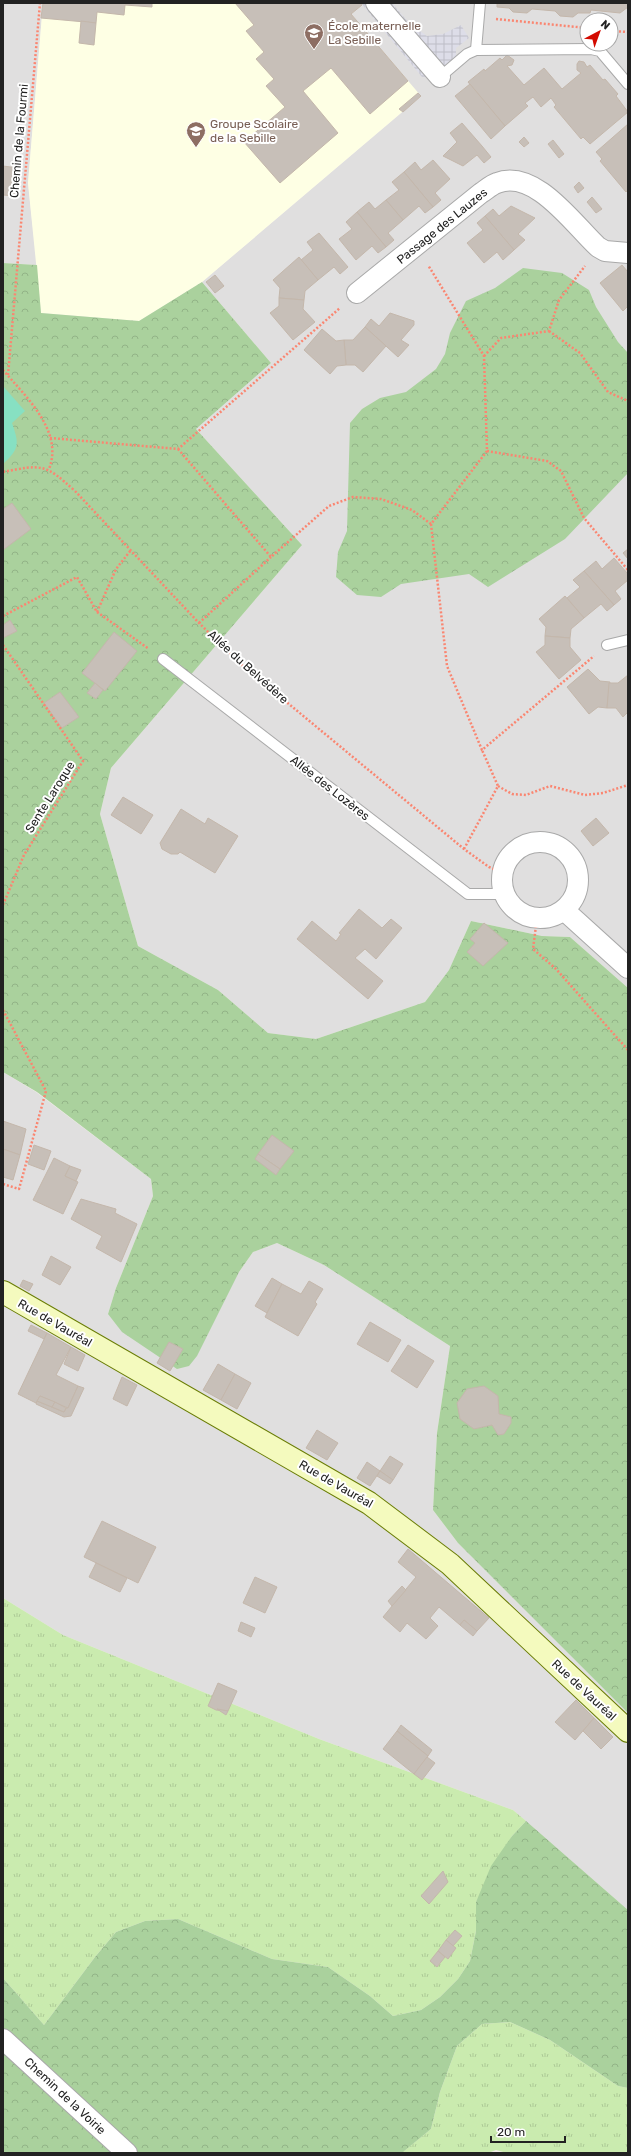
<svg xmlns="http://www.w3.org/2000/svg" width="631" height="2156" viewBox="0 0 631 2156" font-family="Rubik,sans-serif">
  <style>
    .residential { fill: #e0dfdf; fill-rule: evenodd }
    .education { fill: #feffe4 }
    .grass { fill: url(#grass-tufts) }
    .forest { fill: url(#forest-crowns) }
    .pitch { fill: #87e0c2 }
    .plaza { fill: url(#plaza-grid) }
    .building { fill: #c7bfb8; stroke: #c4b7ab }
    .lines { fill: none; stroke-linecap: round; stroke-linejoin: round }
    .lane-casing { stroke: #a9a9a9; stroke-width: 12 }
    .street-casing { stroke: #a9a9a9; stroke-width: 22 }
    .secondary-casing { stroke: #6a7d05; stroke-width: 24 }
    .path { stroke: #fa8671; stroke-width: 2.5; stroke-dasharray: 2 2; stroke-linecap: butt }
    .lane { stroke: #fff; stroke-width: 10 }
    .street { stroke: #fff; stroke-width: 20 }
    .secondary { stroke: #f4fabe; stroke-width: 22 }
    .labels { text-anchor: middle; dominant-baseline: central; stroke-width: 4; stroke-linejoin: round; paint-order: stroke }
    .education-label { font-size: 12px; fill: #785e54; stroke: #fff; text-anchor: start }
    .street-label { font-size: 12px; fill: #222; stroke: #fff }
  </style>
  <defs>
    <pattern id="grass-tufts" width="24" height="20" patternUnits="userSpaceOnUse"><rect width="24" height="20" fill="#caebaf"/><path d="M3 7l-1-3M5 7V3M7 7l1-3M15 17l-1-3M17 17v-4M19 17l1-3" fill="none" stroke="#adc996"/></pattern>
    <pattern id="forest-crowns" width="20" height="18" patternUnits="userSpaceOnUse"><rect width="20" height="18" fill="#aad19d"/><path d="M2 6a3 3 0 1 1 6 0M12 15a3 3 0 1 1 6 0" fill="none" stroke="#92b387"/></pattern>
    <pattern id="plaza-grid" width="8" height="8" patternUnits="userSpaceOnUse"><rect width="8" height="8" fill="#dddde8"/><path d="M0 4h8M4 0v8" fill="none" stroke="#bdbdc7"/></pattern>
  </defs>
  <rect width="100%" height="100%" fill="#f2efe9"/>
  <g class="residential">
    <path d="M3 3H43L28 183 37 265 3 263Z"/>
    <path d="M361 3H628V988L570 937 542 936 471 921 449 970 425 1002 316 1039 268 1033 218 990 138 946 100 814 111 768 302 545 196 429 271 363 202 282 420 97 351 14ZM587 20H611V44H587Z"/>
    <path d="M3 1072 36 1092 151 1179 153 1196 116 1288 108 1314 239 1272 253 1252 277 1243 324 1265 450 1346 437 1433 433 1510 458 1543 628 1713V1910L513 1810 319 1739 63 1635 3 1598Z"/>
  </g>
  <path class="education" d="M43 3H361L362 5 351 14 421 96 202 282 139 321 41 313 28 183Z"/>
  <g class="grass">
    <path d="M3 1598 63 1635 319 1739 513 1810 526 1821 512 1836 476 1902V1931L470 1961 458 1979 440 1997 421 2010 393 2016 370 1996 328 1967 272 1959 178 1919 145 1921 116 1932 95 1957 44 2025 3 1978Z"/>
    <path d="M510 2022 550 2040 618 2086 628 2088V2153H507L496 2150 488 2153H390L404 2151 431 2129 440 2092 457 2046 482 2024Z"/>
  </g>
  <g class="forest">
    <path d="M3 263 37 265 41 313 139 321 202 282 271 363 196 429 302 545 111 768 100 814 138 946 218 990 268 1033 316 1039 425 1002 449 970 471 921 542 936 570 937 628 988V1713L458 1543 433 1510 437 1433 450 1346 324 1265 277 1243 253 1252 239 1272 197 1356 189 1366 177 1369 122 1332 108 1314 116 1288 153 1196 151 1179 37 1092 3 1072Z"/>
    <path d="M523 268 562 273 589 290 596 307 618 342 628 353V473L565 539 488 587 469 574 401 584 381 597 357 595 336 577 338 552 347 531 350 423 362 409 380 398 406 392 436 369 445 354 450 333 466 301 495 288Z"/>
    <path d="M526 1821 628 1910V2088L618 2086 550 2040 510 2022 482 2024 457 2046 440 2092 431 2129 403 2152 3 2153V1978L44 2025 95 1957 116 1932 145 1921 178 1919 272 1959 328 1967 370 1996 393 2016 421 2010 440 1997 458 1979 470 1961 476 1931V1902L491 1866 512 1836Z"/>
  </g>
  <path class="pitch" d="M3 386 25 411 12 423C19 443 20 449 3 464Z"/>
  <path class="plaza" d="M361 3H392L409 23 427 36 443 34 461 25 469 38 456 48V57L436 78 422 77Z"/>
  <g class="building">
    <path d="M43 3H152V7L125 5 124 15 97 12 96 23 41 18Z"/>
    <path d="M231 3H361L362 5 351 14 408 81 370 114 331 68 303 91 338 133 280 183 244 142 285 107 266 86 274 79 256 59 264 52 246 31 254 25 235 3Z"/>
    <path d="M497 3H628V7L620 13 591 10 590 13H578L573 17 560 16 555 11 532 9 527 13 513 12 509 8 497 7Z"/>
    <path d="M81 21 96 23 94 45 79 43Z"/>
    <path d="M507 55 514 60 512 65 507 66 524 85 544 68 562 89 581 73 577 70V64L579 61 584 62 587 67 590 65 603 80 605 79 618 94 616 96 628 112 590 144 583 137 581 139 554 107 556 105 551 98 541 107 533 97 525 103 528 106 505 126 468 82 484 69 485 71 500 58 502 60Z"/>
    <path d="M470 84 505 126 491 139 455 96Z"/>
    <path d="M418 93 421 96 403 112 399 109Z"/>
    <path d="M462 123 482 146 491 157 484 163 477 155 463 166 443 156 457 142 450 133Z"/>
    <path d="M628 124V190L626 192 600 161 602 159 596 152Z"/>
    <path d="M524 137 529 143 524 147 519 142Z"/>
    <path d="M553 140 564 154 559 158 548 144Z"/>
    <path d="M433 160 450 179 435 193 441 200 433 207 404 172 415 162 421 170Z"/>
    <path d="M3 166 18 168 16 196 3 195Z"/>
    <path d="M404 172 433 207 425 213 419 206 403 220 386 200 399 190 392 182Z"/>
    <path d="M579 182 584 188 578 193 574 187Z"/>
    <path d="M592 197 602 209 596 213 587 202Z"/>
    <path d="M386 200 403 220 388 233 394 240 386 247 357 212 369 202 375 209Z"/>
    <path d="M511 206 535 218 518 234 525 240 514 250 485 216 493 209 499 216Z"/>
    <path d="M357 212 386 247 378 253 372 246 356 260 339 239 352 229 346 222Z"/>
    <path d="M485 216 514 250 503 260 497 252 484 263 467 243 483 230 477 223Z"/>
    <path d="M319 233 348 267 340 274 334 267 318 280 301 260 313 250 307 242Z"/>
    <path d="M299 257 318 280 305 291 304 300 279 298 280 288 273 280Z"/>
    <path d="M622 265 628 272V306L623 311 600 283Z"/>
    <path d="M215 275 224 286 215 293 206 282Z"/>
    <path d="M279 298 304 300 303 309 315 322 293 340 270 313 279 306Z"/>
    <path d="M390 313 414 321V325L401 340 409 345 398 357 365 327 371 319 379 326Z"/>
    <path d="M365 327 386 346 363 372 355 365H346L344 340H353Z"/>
    <path d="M322 329 336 341 344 340 346 365 337 366 330 374 304 350Z"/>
    <path d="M12 503 31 529 3 550V509Z"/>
    <path d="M628 549V559L623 553Z"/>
    <path d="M614 558 628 574V580L615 591 621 599 614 605 584 571 596 561 602 569Z"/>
    <path d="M584 571 614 605 607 611 601 604 584 618 567 598 580 587 573 580Z"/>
    <path d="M565 596 584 618 571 629 570 638 545 636 546 627 539 619Z"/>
    <path d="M10 620 17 631 3 638V625Z"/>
    <path d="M114 632 137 651 105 691 82 673Z"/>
    <path d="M545 636 570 638V647L581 660 559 679 536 652 545 645Z"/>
    <path d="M588 669 600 681 610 682 607 708 598 707 589 714 567 687Z"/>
    <path d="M628 675V712L623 717 616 708H607L609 683H618Z"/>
    <path d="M95 683 103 690 96 699 87 693Z"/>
    <path d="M60 692 79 717 62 728 44 703Z"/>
    <path d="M123 797 153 815 141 834 111 815Z"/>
    <path d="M181 809 205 824 208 818 238 836 215 873 180 852 178 854H171L162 849 160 843Z"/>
    <path d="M596 818 609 833 593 846 581 831Z"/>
    <path d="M359 909 382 928 391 919 402 928 376 959 365 949 355 958 383 981 368 999 297 939 312 921 336 941 341 934 339 933Z"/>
    <path d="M484 923 508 943 483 966 467 952 475 943 470 939Z"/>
    <path d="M3 1121 26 1129 20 1155 3 1149Z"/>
    <path d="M272 1135 294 1151 280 1169 258 1154Z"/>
    <path d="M34 1145 51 1151 44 1170 28 1164Z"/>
    <path d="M3 1149 20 1155 13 1180 3 1177Z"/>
    <path d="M258 1154 280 1169 276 1175 255 1159Z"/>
    <path d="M54 1158 70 1166 65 1176 78 1182 63 1214 33 1200Z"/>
    <path d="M70 1166 81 1170 76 1181 65 1176Z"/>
    <path d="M81 1199 116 1209 115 1213 137 1224 121 1262 96 1248 102 1236 71 1219Z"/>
    <path d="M51 1256 71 1267 60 1285 42 1275Z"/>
    <path d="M272 1278 282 1284 267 1313 255 1306Z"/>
    <path d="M23 1280 33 1284 29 1291 20 1286Z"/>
    <path d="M309 1281 323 1289 315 1302 317 1304 298 1336 265 1317 282 1284 301 1294Z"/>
    <path d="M370 1322 401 1340 388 1362 357 1344Z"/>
    <path d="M31 1325 47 1333 44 1339 28 1331Z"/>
    <path d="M47 1333 71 1347 56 1375 78 1386 68 1408 40 1396 36 1403 18 1394Z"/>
    <path d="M169 1342 183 1349 170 1371 157 1363Z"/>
    <path d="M408 1345 434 1361 417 1388 391 1371Z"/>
    <path d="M71 1347 85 1355 78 1371 64 1364Z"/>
    <path d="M218 1364 235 1374 221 1400 203 1390Z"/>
    <path d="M235 1374 251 1383 237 1409 221 1400Z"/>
    <path d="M122 1377 137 1385 127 1406 113 1399Z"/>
    <path d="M78 1386 84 1388 71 1416 64 1417 36 1404 37 1401 64 1412 66 1408H68Z"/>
    <path d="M484 1386 498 1396 499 1414 511 1417V1423L504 1434 498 1435 492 1425 474 1429 460 1419 457 1403 467 1389Z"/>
    <path d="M40 1396 55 1402 52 1407 37 1401Z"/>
    <path d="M55 1402 66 1408 64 1412 52 1407Z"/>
    <path d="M317 1430 338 1443 327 1460 306 1448Z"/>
    <path d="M390 1456 403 1464 393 1480 380 1471Z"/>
    <path d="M367 1462 380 1471 370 1486 357 1478Z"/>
    <path d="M380 1471 393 1480 390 1484 377 1476Z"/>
    <path d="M102 1521 156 1547 138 1583 84 1557Z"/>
    <path d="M408 1549 489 1618 477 1631 464 1620 460 1625 439 1607 430 1618 438 1626 426 1639 407 1623 400 1632 383 1617 416 1577 398 1562Z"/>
    <path d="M96 1563 127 1578 120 1592 89 1577Z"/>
    <path d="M255 1577 277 1587 265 1613 243 1603Z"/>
    <path d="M402 1586 406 1590 392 1606 388 1601Z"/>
    <path d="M464 1620 477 1631 473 1636 460 1625Z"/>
    <path d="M241 1622 255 1628 251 1637 238 1631Z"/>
    <path d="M218 1683 237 1691 228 1711 216 1710 208 1706Z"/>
    <path d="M576 1700 594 1718 575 1740 555 1722Z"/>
    <path d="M217 1709 228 1711 226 1715Z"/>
    <path d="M594 1718 613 1737 601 1749 583 1731Z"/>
    <path d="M401 1725 432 1750 428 1756 397 1731Z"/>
    <path d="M397 1731 428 1756 414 1774 383 1749Z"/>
    <path d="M427 1757 435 1763 422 1780 414 1774Z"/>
    <path d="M443 1871 448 1882 429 1904 421 1896Z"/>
    <path d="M455 1930 462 1936 453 1946 446 1940Z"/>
    <path d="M446 1940 456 1948 448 1959 438 1951Z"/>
    <path d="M438 1951 445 1957 437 1967 430 1961Z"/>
  </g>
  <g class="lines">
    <defs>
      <g id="lane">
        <path d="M476 50 480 3"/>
        <path d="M440 77 467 54 476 50 591 49 600 51 628 84"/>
        <path d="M607 645 628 640"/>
        <path d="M163 659 468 894H505"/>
      </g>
      <g id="street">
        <path d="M376 3 440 77"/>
        <path d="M357 293 481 193C486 190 491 185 497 183 535 168 574 225 598 247L605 251 628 253"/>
        <circle cx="540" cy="880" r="38"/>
        <path d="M564 910 628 968"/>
        <path d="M3 2039 127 2153"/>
      </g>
      <path id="secondary" d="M3 1292 369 1503 450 1564 628 1731"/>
    </defs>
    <use href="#lane" class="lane-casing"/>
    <use href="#street" class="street-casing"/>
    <use href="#secondary" class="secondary-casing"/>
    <g class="path">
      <path d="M496 19 587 28"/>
      <path d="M611 31 628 32"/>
      <path d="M549 331 580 353 608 392 628 401"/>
      <path d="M484 356 501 338 549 331 559 300 585 266"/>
      <path d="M3 370C25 396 64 431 49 469"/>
      <path d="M8 375 40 3"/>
      <path d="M50 438 178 449 340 308"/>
      <path d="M178 449 271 557 329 506 353 497 381 499 412 510 431 524 487 451 484 356 428 265"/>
      <path d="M487 451 547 461 561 471 584 518 628 570"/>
      <path d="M3 472C43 464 45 464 75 491L199 623 243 666 464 849 489 867 503 873"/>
      <path d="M431 524 447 666 482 750 594 656"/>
      <path d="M97 612 116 569 131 550"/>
      <path d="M3 616 77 577 97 612 149 649"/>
      <path d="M199 623 271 557"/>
      <path d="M3 645 83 761 24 855 3 905"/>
      <path d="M498 786 512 794 526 795 550 786 585 795 603 793 628 785"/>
      <path d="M464 849 498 786 482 750"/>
      <path d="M537 918 533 949 556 969 628 1050"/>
      <path d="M3 1010 46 1091 19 1189 3 1184"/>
    </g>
    <use href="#lane" class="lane"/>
    <use href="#street" class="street"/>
    <use href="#secondary" class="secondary"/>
  </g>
  <defs>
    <symbol id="school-pin" viewBox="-11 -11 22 30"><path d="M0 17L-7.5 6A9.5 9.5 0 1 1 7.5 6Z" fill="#8d6e63" stroke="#fff"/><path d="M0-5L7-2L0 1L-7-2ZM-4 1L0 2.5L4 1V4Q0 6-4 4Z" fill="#fff"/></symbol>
  </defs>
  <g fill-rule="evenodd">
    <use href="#school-pin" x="303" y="22" width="22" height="30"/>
    <use href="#school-pin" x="185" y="120" width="22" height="30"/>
  </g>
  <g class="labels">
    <g class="education-label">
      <text x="328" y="26">École maternelle<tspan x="328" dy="14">La Sebille</tspan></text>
      <text x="210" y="124">Groupe Scolaire<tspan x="210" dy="14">de la Sebille</tspan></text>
    </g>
    <g class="street-label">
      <text transform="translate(19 141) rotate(-85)">Chemin de la Fourmi</text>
      <text transform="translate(442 226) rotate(-39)">Passage des Lauzes</text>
      <text transform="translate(248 667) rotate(42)">Allée du Belvédère</text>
      <text transform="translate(330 788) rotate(38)">Allée des Lozères</text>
      <text transform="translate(50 797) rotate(-58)">Sente Laroque</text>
      <text transform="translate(55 1323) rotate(30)">Rue de Vauréal</text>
      <text transform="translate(336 1484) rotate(30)">Rue de Vauréal</text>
      <text transform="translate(584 1690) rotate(43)">Rue de Vauréal</text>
      <text transform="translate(65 2096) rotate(43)">Chemin de la Voirie</text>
    </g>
  </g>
  <rect width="631" height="2156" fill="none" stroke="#222222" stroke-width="8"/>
  <g transform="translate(599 32) rotate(41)"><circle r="19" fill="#ffffff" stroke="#a7a7a7"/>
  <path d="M0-3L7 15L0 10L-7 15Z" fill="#d30a00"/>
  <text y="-6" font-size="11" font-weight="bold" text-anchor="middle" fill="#222222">N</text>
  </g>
  <path d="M491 2136v6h74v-6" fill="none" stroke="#222222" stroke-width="2"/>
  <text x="497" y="2136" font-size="12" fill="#222222" stroke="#ffffff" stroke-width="3" paint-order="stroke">20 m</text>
</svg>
